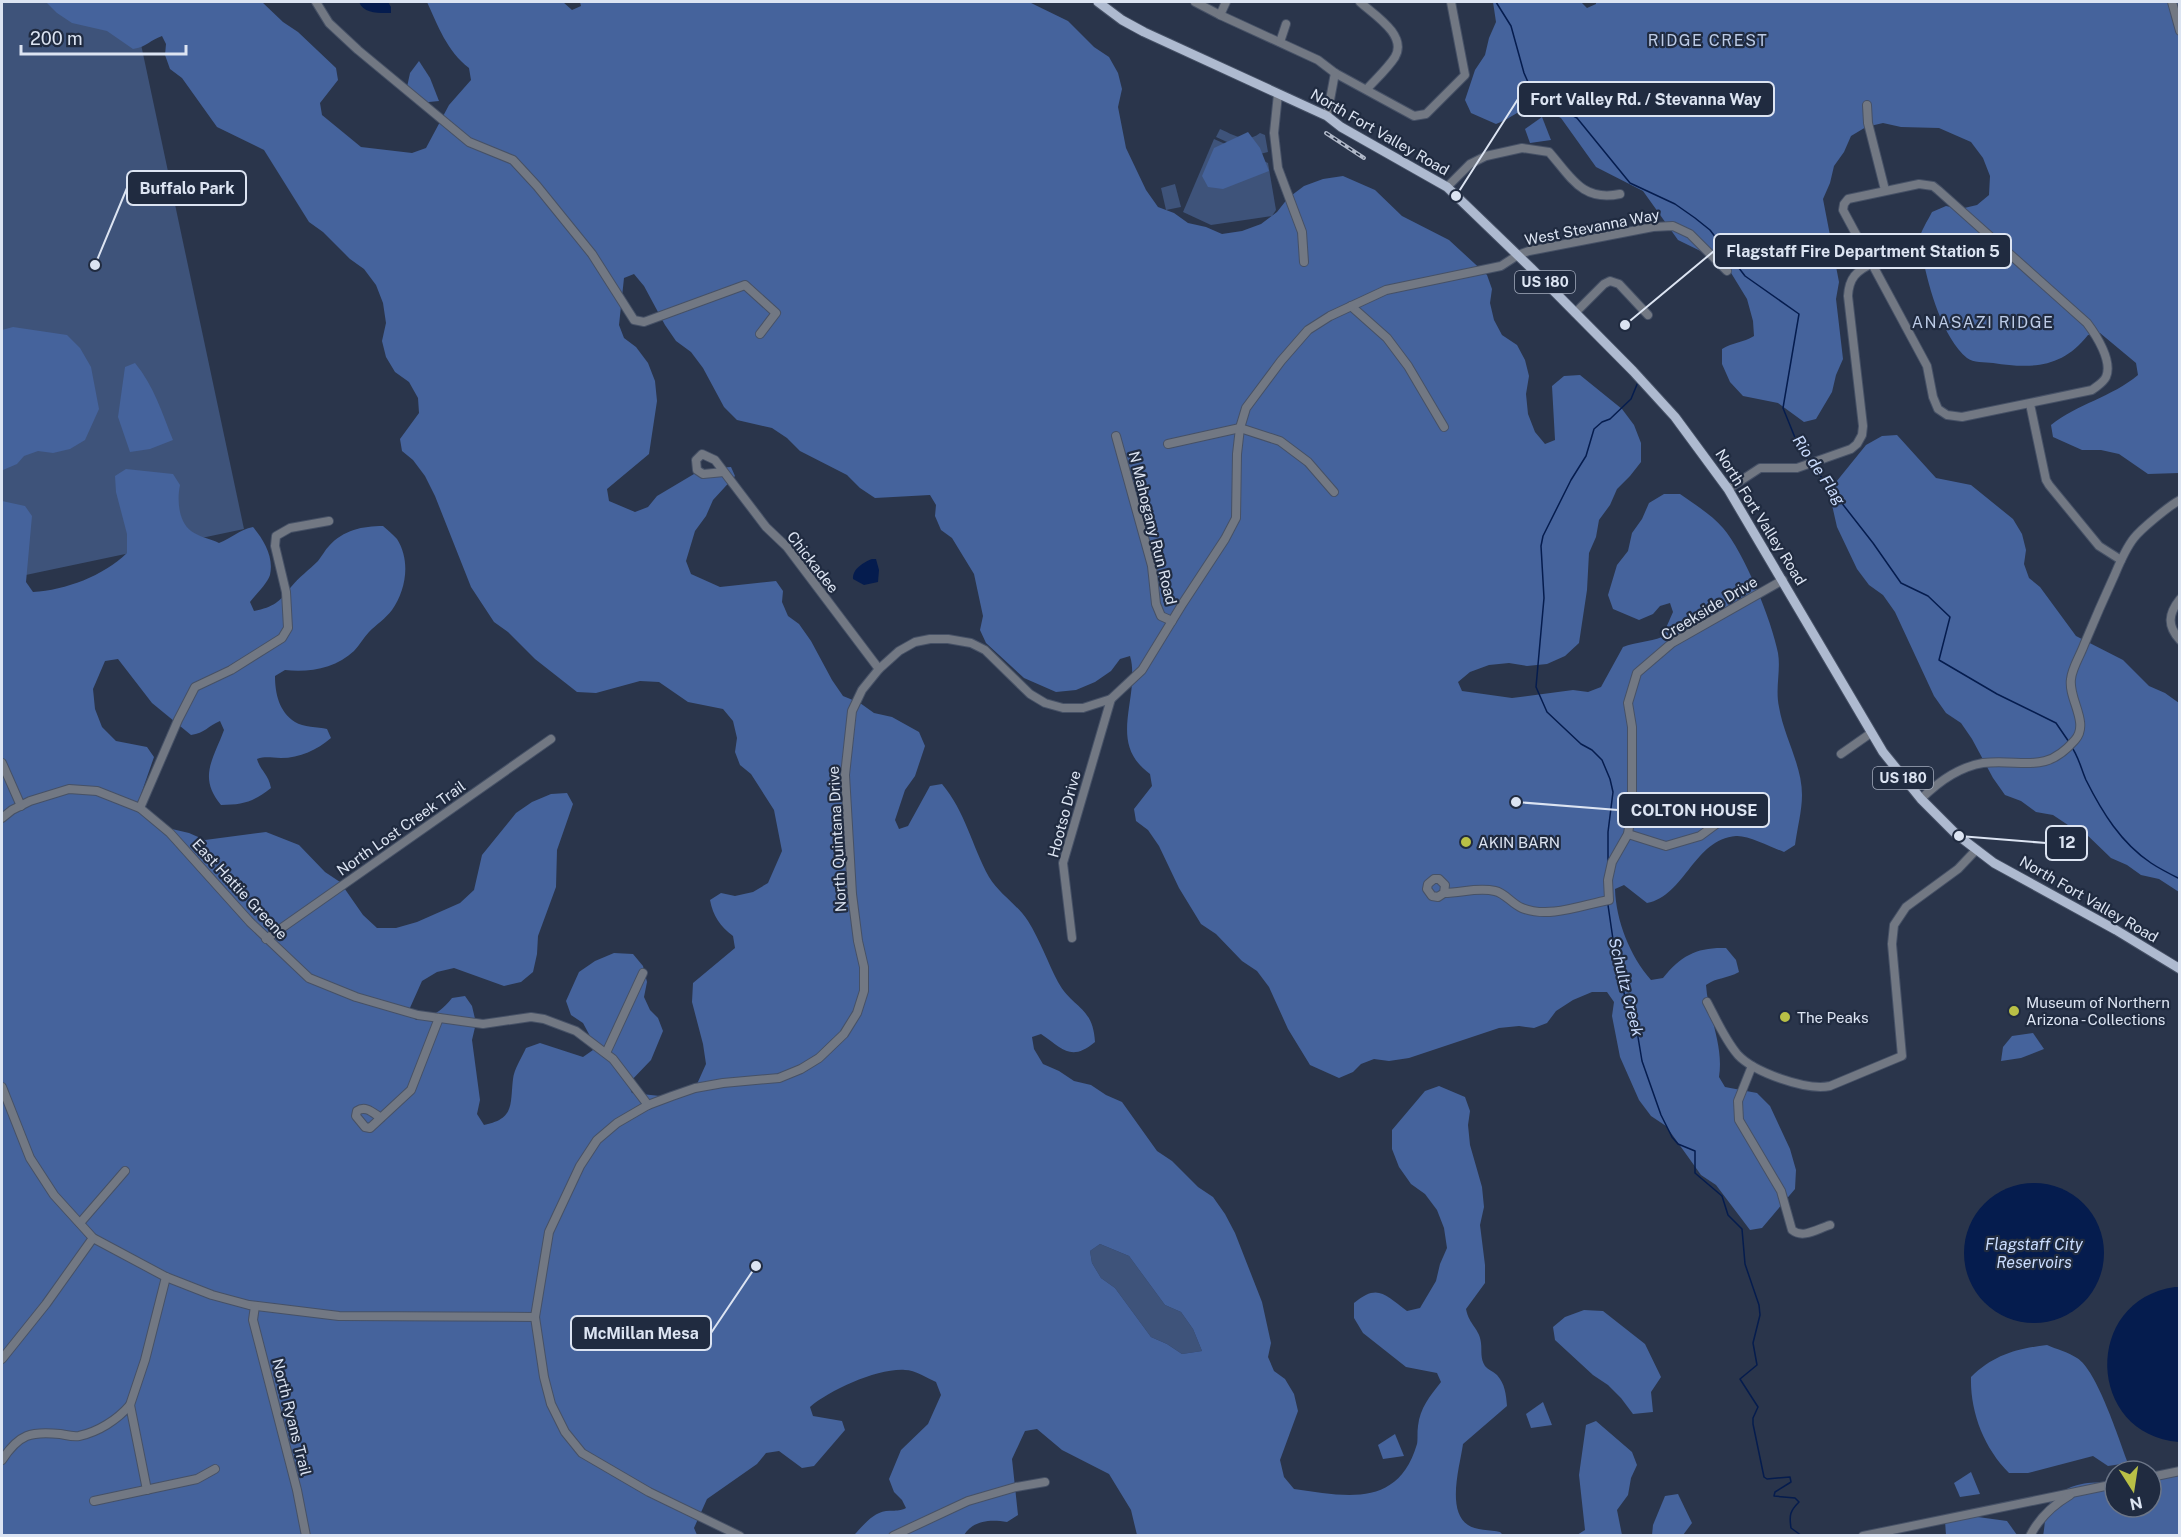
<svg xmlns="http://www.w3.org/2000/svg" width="2181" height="1537" viewBox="0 0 2181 1537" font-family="'Public Sans',sans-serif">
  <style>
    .green { fill: #3e537a }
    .forest { fill: #45639c; fill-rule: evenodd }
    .water { fill: #051c4e }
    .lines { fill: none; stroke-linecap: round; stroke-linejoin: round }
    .stream { stroke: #051c4e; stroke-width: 1.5 }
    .minor-casing { stroke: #465166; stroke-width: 10 }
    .major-casing { stroke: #465166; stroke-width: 11 }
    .minor { stroke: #727883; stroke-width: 8 }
    .major { stroke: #aebad0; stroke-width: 9 }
    .rail-casing { stroke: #b0b8c8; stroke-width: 4 }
    .rail { stroke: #202b40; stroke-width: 1.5; stroke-dasharray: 4.5; stroke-linecap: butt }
    .poi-dot { fill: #b9c046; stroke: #202b40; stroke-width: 2 }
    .labels { text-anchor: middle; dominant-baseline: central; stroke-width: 4.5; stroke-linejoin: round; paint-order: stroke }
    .shield { fill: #202b40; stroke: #a4acbd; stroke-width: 1.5 }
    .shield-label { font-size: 14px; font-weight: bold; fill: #dce4f2 }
    .street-label { font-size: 15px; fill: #dce4f2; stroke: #202b40 }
    .poi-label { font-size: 15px; fill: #dce4f2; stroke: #202b40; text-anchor: start }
    .neighbourhood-label { font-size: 16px; letter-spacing: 1.5px; fill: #bccbe6; stroke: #202b40 }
    .water-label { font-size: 16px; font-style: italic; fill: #cadcfe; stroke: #202b40 }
    .leader { fill: none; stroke: #dce4f2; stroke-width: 2 }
    .callout-dot { fill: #dce4f2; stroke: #202b40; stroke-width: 2 }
    .callout { fill: #202b40; stroke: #dce4f2; stroke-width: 2 }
    .callout-label { font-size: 16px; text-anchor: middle; font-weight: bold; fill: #dce4f2 }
  </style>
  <rect width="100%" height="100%" fill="#2a354b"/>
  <g class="green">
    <path d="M2 2H132L244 529 2 580Z"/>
    <path d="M1220 129C1234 135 1246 144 1260 133L1265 135 1268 152 1256 155 1216 137Z"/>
    <path d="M1214 139 1268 163 1276 210 1272 216 1211 225 1183 212Z"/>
    <path d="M1175 184 1181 207 1166 210 1161 188Z"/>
    <path d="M1100 1244 1129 1256 1165 1305 1181 1312 1193 1329 1202 1351 1182 1354 1167 1344 1151 1337 1115 1288 1101 1278 1092 1263 1090 1251Z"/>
  </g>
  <g class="forest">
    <path d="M46 2H262L283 22 298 32 336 68 338 80 320 103 322 115 361 147 412 153 426 148 449 105 471 80 469 68C447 51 438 26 427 2H563L572 10 581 6 580 2H1029L1068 21 1094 47 1109 57 1118 73 1122 89 1118 107 1126 148 1146 190 1158 207 1174 213 1188 223 1206 227 1222 234 1242 231 1261 224 1277 212 1288 198 1304 186 1323 179 1343 176 1375 190 1402 216 1449 240 1487 275 1492 289 1490 303 1494 320 1502 335 1517 345 1525 360 1529 376 1526 394 1528 414 1535 432 1545 444 1555 440 1552 386 1564 376 1580 375 1622 409 1634 425 1641 443V462L1630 476 1617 489 1610 505 1599 520 1596 537 1589 553 1587 590 1579 643 1565 656 1547 664 1527 666 1509 663 1489 665 1470 672 1458 682 1462 691 1512 698 1573 690 1588 692 1601 687 1623 647C1636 642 1649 642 1662 637L1673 612 1670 603 1660 606 1653 614 1639 620 1613 609 1608 595 1617 565 1628 551 1632 533 1642 519 1649 503 1664 494H1680C1694 504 1712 515 1723 528 1744 552 1772 621 1778 653 1781 671 1775 688 1779 707 1784 737 1802 765 1802 795 1802 811 1797 829 1795 845L1784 852C1773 848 1748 835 1736 836 1694 839 1685 896 1647 903L1624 885 1615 889C1616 921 1630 956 1651 980L1663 978C1681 955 1698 947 1726 948L1736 960 1739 972C1727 979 1717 977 1706 985 1708 1016 1724 1045 1719 1077L1725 1087 1757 1093 1770 1106 1790 1149 1796 1170 1795 1189 1762 1228 1750 1230 1716 1185 1701 1175 1666 1126 1651 1116 1639 1100 1620 1057 1612 1016 1614 1002 1607 992H1592L1573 1000 1556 1011 1547 1023 1534 1028 1519 1026 1499 1028 1409 1058 1389 1061 1374 1059 1361 1064 1353 1072 1339 1078 1310 1065 1288 1029 1269 987 1257 971 1242 961 1216 934 1201 924 1179 888 1159 846 1148 830 1136 821 1134 809 1152 786 1150 774C1116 749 1129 719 1132 684 1132 673 1133 666 1130 656L1120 659 1111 671 1095 682 1076 690 1056 692 1024 678 986 643 980 630 983 616 974 574 952 538 941 530 935 516 936 505 930 495 875 498 860 488 847 475 800 451 787 438 772 428 737 420 724 407 703 368 691 352 676 341 665 325 644 286 634 274 624 278 619 325 624 338 636 347 648 363 655 381 657 401 649 454 607 489 609 501 635 512 648 507 657 496 694 474 716 468 731 467 735 476 713 500 706 516 695 531 686 561 691 574 720 587 776 581 783 591 782 602 788 616 799 624 811 641 832 680 843 696 860 703 874 713 892 717 919 732 925 746 915 776 905 790 895 820 899 829 908 826 930 786 942 784C965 811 972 846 989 877 1000 895 1017 904 1028 921 1040 940 1048 963 1058 982 1073 1009 1093 1006 1095 1042 1071 1062 1063 1049 1041 1034L1032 1037 1034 1049 1043 1064 1059 1071 1074 1081 1091 1085 1106 1095 1122 1102 1157 1151 1172 1161 1198 1187 1213 1197 1225 1214 1235 1233 1262 1302 1271 1343 1268 1357 1274 1371 1285 1379 1294 1394 1298 1411 1280 1460 1284 1477 1294 1489C1345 1496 1398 1509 1417 1444 1418 1439 1417 1432 1418 1426 1420 1408 1430 1396 1441 1382L1437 1373 1406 1367 1363 1333 1354 1318V1303C1378 1283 1385 1295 1407 1311L1420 1308 1436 1281 1440 1264 1447 1248 1444 1228 1437 1210 1425 1194 1411 1184 1399 1167 1392 1149V1130L1425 1091 1439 1086 1465 1097 1470 1111 1468 1125 1470 1145 1482 1187 1484 1207 1480 1225 1485 1265V1283L1466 1309C1469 1325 1480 1329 1481 1343 1482 1351 1480 1358 1485 1366 1488 1370 1493 1371 1497 1375 1505 1384 1506 1394 1507 1406L1463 1444C1460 1466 1446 1510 1468 1525 1475 1530 1491 1530 1500 1532L1503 1535H1137L1131 1510 1109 1474 1062 1450 1037 1429 1025 1431 1012 1459 1018 1515 1007 1522C991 1519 973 1520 964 1535H854C863 1526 872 1513 886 1511 894 1510 898 1512 906 1508L902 1500 894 1492 889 1479 901 1450 928 1424 941 1395 936 1382C927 1378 915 1370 905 1370 878 1368 830 1390 810 1407L813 1416 842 1421 845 1430 814 1466 802 1468 779 1451 766 1453 757 1464 707 1499 694 1528 697 1535H2V501L25 506 32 516 26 582 33 592C66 590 103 576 127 553V534L116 492 115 476 126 469 173 474 180 485C177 499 178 521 191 531 199 537 211 539 219 543 232 538 239 530 253 527 264 540 274 557 270 575 267 584 256 594 250 602L254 611C274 607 279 602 291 587 299 577 309 570 318 561 322 556 325 550 329 546 343 530 363 526 383 526 388 530 393 535 397 539 411 561 406 590 392 610 386 618 376 625 369 632 363 638 360 645 354 651 336 668 309 673 285 670L275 676C275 693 279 712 295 722 303 727 318 727 327 729L331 738C317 750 300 758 281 758 271 758 266 756 257 759 261 772 268 773 271 788 253 802 243 805 221 805 198 777 213 760 224 730L220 721C208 726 205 733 191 735L152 703 118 659 105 661 93 689 95 709 102 727 116 741 147 747 154 757 139 800 144 813 172 829 189 833 205 840 266 832 299 845 325 872 340 882 363 915 377 928H396L417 922 460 903 474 890 482 855 516 813 532 802 551 794 567 793 573 804 557 850 556 887 538 936 537 954 533 972 521 982 504 986 454 968 437 972 422 981 409 1010 416 1020C432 1017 442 1011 452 998L465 996 472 1006 476 1023 472 1040 480 1100 477 1114 484 1125C515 1119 510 1104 513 1079 514 1069 522 1057 526 1048L540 1043 583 1057 593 1050 591 1038 583 1023 571 1015 566 1001 579 972 595 961 614 953 633 954 643 966 647 982 644 997 650 1010 658 1018 663 1031 651 1060 628 1084 632 1093 679 1098 693 1093 706 1064 703 1044 692 1002 693 983 735 948 733 936C720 926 713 916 710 900L721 893 735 896 753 892 768 883 782 851 774 810 751 774 740 765 735 752 737 738 733 721 723 709 688 702 659 682 640 681 596 693 577 692 535 659 508 632 494 622 471 587 435 496 425 476 413 460 402 451 400 439 419 413 418 398 409 382 395 372 386 357 382 341 386 323 383 303 376 285 364 269 350 259 323 232 309 222 264 150 217 127 182 78 170 69 165 55 166 44 162 36C150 40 147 47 133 49L107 31 72 23 57 13ZM1100 1244 1129 1256 1165 1305 1181 1312 1193 1329 1202 1351 1182 1354 1167 1344 1151 1337 1115 1288 1101 1278 1092 1263 1090 1251Z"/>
    <path d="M1493 2H1581L1587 8 1596 4V2H2179V473L2148 474 2119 454 2101 450H2082L2053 437 2051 425C2077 404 2112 397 2138 375L2136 363 2100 333 2088 335C2062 368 2032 369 1993 363 1985 362 1973 363 1967 358 1943 338 1929 289 1923 259 1922 254 1919 247 1919 241 1920 232 1928 220 1932 212L1946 206 1960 209 1977 205 1989 195 1990 176 1983 158 1971 142 1939 128 1901 127 1883 123 1866 127 1851 136 1844 152 1834 166 1830 183 1823 199 1839 282 1836 299 1843 359 1836 375 1832 392 1816 419 1804 422 1778 403 1743 396 1730 382 1722 364V349C1733 342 1743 343 1754 336L1753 321 1747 299 1725 263 1678 240 1643 191 1596 167 1561 118 1532 105C1518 111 1510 119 1496 124L1471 113 1465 100 1475 70 1485 55 1489 38 1496 22Z"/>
    <path d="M419 61 430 78 439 101 419 103 407 87 410 73Z"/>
    <path d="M1542 117 1551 140 1530 143 1525 129Z"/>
    <path d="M1248 132 1260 148 1269 171 1223 189 1208 187 1202 176 1214 148Z"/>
    <path d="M13 327 67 335 80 348 91 367 99 409 85 440 70 449 53 453 38 451 24 456 17 464 3 470H2V330Z"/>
    <path d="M135 363C154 386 162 413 173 440L150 449 130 452 118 417 125 367Z"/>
    <path d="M1897 435 1936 478 1971 485 2013 519 2022 534 2026 550 2024 564 2029 578 2040 587 2076 636 2123 660 2149 686 2165 693 2179 703V892L2159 879 2141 875 2127 865 2111 858 2084 832 2068 825 2053 815 2036 812 2021 801 2005 795 1993 778 1972 739 1961 723 1946 713 1934 696 1895 612 1883 595 1869 585 1857 569 1837 527 1832 505V487L1866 445 1882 436Z"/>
    <path d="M2033 1033 2044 1049 2021 1058 2001 1061 2003 1047 2012 1036Z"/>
    <path d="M1584 1310 1603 1311 1645 1344 1661 1377 1651 1392 1653 1412 1633 1414 1621 1398 1608 1385 1593 1375 1555 1340 1553 1327 1565 1317Z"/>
    <path d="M2047 1345C2056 1349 2068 1352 2077 1358 2097 1370 2119 1440 2128 1463L2108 1466 2093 1456 2028 1473H2009C1984 1448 1970 1412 1971 1377 1994 1355 2015 1349 2047 1345Z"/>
    <path d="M1543 1402 1552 1425 1531 1428 1526 1414Z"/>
    <path d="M1596 1421 1632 1452 1637 1465 1631 1478 1628 1495 1617 1510 1622 1535H1577L1585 1530 1579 1475 1586 1425Z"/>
    <path d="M1395 1434 1404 1456 1383 1459 1378 1445Z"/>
    <path d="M2179 1470V1535L2043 1536C2045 1526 2045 1510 2050 1503 2064 1483 2093 1480 2115 1484V1507H2151V1479Z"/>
    <path d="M1971 1472 1980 1494 1960 1497 1954 1483Z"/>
    <path d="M1678 1494 1692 1523 1683 1535H1652L1653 1525 1665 1496Z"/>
    <path d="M1956 1514 2007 1521 2017 1535H1946L1945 1521Z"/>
  </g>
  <g class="water">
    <path d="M359 2H388L391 7V13C378 13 364 14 359 2Z"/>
    <path d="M872 559H876L879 570 878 582 864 585 853 579C852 569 864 562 872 559Z"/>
    <circle cx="2034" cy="1253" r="70"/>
    <path d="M2175 1287H2179V1442C2086 1435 2082 1300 2175 1287Z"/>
  </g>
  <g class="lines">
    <g class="stream">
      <path d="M1496 2 1511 26 1524 73 1531 89 1548 102 1577 118 1630 183 1675 204 1695 218 1710 230 1745 276 1799 314 1783 408 1798 445 1809 461"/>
      <path d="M1812 465 1873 543 1901 583 1928 596 1950 617 1939 660 1997 694 2056 723 2069 742"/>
      <path d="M2071 746C2079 757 2081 769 2086 780 2102 812 2121 843 2151 863 2160 869 2170 874 2180 879"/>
      <path d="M1608 864V832L1613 792 1610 779 1602 760 1592 750 1581 744 1547 712 1536 687 1544 598 1541 546 1543 536 1571 480 1586 456 1594 429 1602 422 1610 419 1631 399 1638 382"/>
      <path d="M1608 905 1616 960 1625 997 1635 1019 1642 1061 1661 1115 1672 1137 1678 1144 1695 1151V1173L1722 1196 1728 1215 1742 1229 1745 1264 1759 1305 1760 1315 1753 1343 1757 1365 1740 1379 1758 1407 1753 1418V1424L1764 1477 1767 1479 1790 1477 1791 1482 1775 1492 1774 1496 1795 1498 1799 1502C1790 1511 1789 1515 1791 1528L1802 1536"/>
    </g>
    <defs>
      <g id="minor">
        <path d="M316 2 329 23 358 50 469 142 513 160 537 186 592 254 634 320 644 322 745 285 776 313 760 334"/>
        <path d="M1195 2 1220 15 1318 60 1335 73 1414 116 1426 114 1465 75 1451 2"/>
        <path d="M1360 2C1373 14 1408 35 1395 57 1388 68 1376 79 1367 89"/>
        <path d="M2172 2 2180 31"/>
        <path d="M1220 15 1226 2"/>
        <path d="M1280 42 1286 24"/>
        <path d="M1278 94 1274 133 1278 168 1302 232 1304 262"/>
        <path d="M1867 105 1868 123 1885 190"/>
        <path d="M1327 116 1335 73"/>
        <path d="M1919 184 1933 186 1938 190 2087 323C2096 335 2113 361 2106 377 2103 383 2097 386 2092 390L1962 417 1947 415 1938 409 1933 397 1927 366 1843 210 1844 204 1848 199Z"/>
        <path d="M1447 187 1470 164 1486 156 1522 148 1549 152C1571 177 1582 202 1620 194"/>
        <path d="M1351 306 1387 338 1408 366 1444 427"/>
        <path d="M1575 313 1604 284 1610 281 1619 284 1648 315"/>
        <path d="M2030 404 2046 480 2049 485 2099 546 2121 560"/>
        <path d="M1116 436 1152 566 1156 604 1161 616 1172 621"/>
        <path d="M1168 444 1240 428 1280 441 1308 462 1334 492"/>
        <path d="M724 472 703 474 697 470 696 460 702 454 715 460 766 527 787 547 879 669"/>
        <path d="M1728 489 1760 468H1797L1851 449 1857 444 1862 435 1863 426 1848 296C1849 278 1856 271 1873 263"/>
        <path d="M2180 599C2168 614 2167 626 2180 640"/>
        <path d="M1841 754 1871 733"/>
        <path d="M2 763 21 806"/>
        <path d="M1921 799C1938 782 1958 767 1983 763 2022 758 2044 776 2075 740 2090 723 2068 699 2071 679 2072 668 2080 656 2084 645 2094 621 2104 598 2115 574 2120 562 2126 548 2134 538 2141 529 2170 505 2180 500"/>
        <path d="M140 808 178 720 195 687 231 670 282 638 288 628 286 592 275 546 276 536 290 528 329 521"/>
        <path d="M2 818 12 810 30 801 69 789 97 791 140 808 170 833 250 922 309 978 356 997 418 1015 483 1024 531 1017 544 1019 576 1031 613 1059 648 1105"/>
        <path d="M1628 834 1666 846 1700 836 1719 822 1718 800"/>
        <path d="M1444 893 1438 897 1432 896 1427 889 1428 884 1434 879H1439L1445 885 1444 893C1462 893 1477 887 1495 891 1505 893 1512 904 1522 908 1549 919 1582 905 1609 900L1608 880 1612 862 1628 834 1632 806V727L1628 703 1637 673 1672 643 1783 580"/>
        <path d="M1072 938 1063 863 1111 699"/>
        <path d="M266 939 551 739"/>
        <path d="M1707 1002C1716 1019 1725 1040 1738 1055 1754 1072 1806 1091 1830 1086L1902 1056 1892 944 1894 925 1906 907 1958 869 1976 850"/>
        <path d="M606 1053 643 973"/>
        <path d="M1752 1066 1738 1101 1739 1120 1781 1191 1792 1230C1803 1239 1817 1229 1830 1225"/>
        <path d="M2 1087 30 1158 54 1195 93 1238 166 1277 212 1295 249 1305 339 1316 535 1317"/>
        <path d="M381 1118C373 1113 366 1105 357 1111L356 1116 365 1127 370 1128 411 1090 439 1018"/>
        <path d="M80 1223 125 1171"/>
        <path d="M255 1306 253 1320 297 1490 306 1536"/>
        <path d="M2 1359 46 1304 93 1238"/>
        <path d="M2 1460C19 1434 31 1431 60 1434 66 1435 73 1437 79 1436 98 1432 117 1420 130 1405"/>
        <path d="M2151 1477 2180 1471"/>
        <path d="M147 1490 130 1405 145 1360 166 1277"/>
        <path d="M94 1501 197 1479 215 1469"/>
        <path d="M740 1536 649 1492 582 1453 565 1432 551 1404 544 1377 535 1317 549 1232 580 1166 597 1140 617 1123 648 1105 672 1096 695 1088 723 1083 779 1078 801 1069 819 1058 844 1034 857 1013 864 991V967L858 941 852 894 845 775 852 711 862 690 879 669 899 651 915 642 930 639H948L971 643 985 650 1030 694 1045 703 1063 708H1083L1111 699 1142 670 1183 603 1225 539 1236 518 1237 454 1240 428 1246 408 1281 361 1308 330 1330 316 1386 290 1501 266 1518 255 1529 251 1653 227 1673 226 1690 234 1727 271"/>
        <path d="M893 1536 968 1501 1016 1487 1045 1482"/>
        <path d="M1863 1536 2115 1484"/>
        <path d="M2030 1536C2039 1518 2053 1505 2070 1495"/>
      </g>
      <path id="major" d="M1098 2 1122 20 1144 32 1327 116 1341 127 1447 187 1531 268 1633 371 1675 417 1728 489 1883 752 1921 799 1956 834 1994 863 2116 930 2180 969"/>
    </defs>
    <use href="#minor" class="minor-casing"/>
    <use href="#major" class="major-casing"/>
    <use href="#minor" class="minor"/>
    <use href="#major" class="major"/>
    <defs>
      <path id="rail" d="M1326 133 1364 158"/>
    </defs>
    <use href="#rail" class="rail-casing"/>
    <use href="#rail" class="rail"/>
  </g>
  <g class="poi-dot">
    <circle cx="1466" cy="842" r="6"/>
    <circle cx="2014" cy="1011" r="6"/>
    <circle cx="1785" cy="1017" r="6"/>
  </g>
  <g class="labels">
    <g class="shield">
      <rect x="1515" y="271" width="60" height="22" rx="4.5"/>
      <rect x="1873" y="767" width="60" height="22" rx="4.5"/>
    </g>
    <g class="shield-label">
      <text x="1545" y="282">US 180</text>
      <text x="1903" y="778">US 180</text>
    </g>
    <g class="street-label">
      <text transform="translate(1380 132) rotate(30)">North Fort Valley Road</text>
      <text transform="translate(1592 227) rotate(-11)">West Stevanna Way</text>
      <text transform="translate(1761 517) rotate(58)">North Fort Valley Road</text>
      <text transform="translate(1153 528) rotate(76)">N Mahogany Run Road</text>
      <text transform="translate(813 562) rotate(52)">Chickadee</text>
      <text transform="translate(1709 608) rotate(-31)">Creekside Drive</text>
      <text transform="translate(1064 814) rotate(-75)">Hootso Drive</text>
      <text transform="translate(401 828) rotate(-35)">North Lost Creek Trail</text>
      <text transform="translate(837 839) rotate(-93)">North Quintana Drive</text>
      <text transform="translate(240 889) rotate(47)">East Hattie Greene</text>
      <text transform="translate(2089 899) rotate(30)">North Fort Valley Road</text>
      <text transform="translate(292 1417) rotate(76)">North Ryans Trail</text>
    </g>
    <g class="poi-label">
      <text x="1478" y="842">AKIN BARN</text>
      <text x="2026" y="1002">Museum of Northern<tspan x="2026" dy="17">Arizona - Collections</tspan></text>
      <text x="1797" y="1017">The Peaks</text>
    </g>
    <g class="neighbourhood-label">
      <text x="1708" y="40">RIDGE CREST</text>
      <text x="1983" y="322">ANASAZI RIDGE</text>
    </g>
    <g class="water-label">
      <text transform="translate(1819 470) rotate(56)">Rio de Flag</text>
      <text transform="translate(1626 987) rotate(76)">Schultz Creek</text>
      <text x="2034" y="1244">Flagstaff City<tspan x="2034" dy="18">Reservoirs</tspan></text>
    </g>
  </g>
  <path class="leader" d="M1456 196L1518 99M95 265L127 188M1625 325L1714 251M1516 802L1618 810M1959 836L2046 843M756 1266L711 1333"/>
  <g class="callout-dot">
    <circle cx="1456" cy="196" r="6"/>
    <circle cx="95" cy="265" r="6"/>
    <circle cx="1625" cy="325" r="6"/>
    <circle cx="1516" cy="802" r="6"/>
    <circle cx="1959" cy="836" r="6"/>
    <circle cx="756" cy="1266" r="6"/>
  </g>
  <g class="callout">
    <rect x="1518" y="82" width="256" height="34" rx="6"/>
    <rect x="127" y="171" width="119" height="34" rx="6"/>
    <rect x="1714" y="234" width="297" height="34" rx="6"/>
    <rect x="1618" y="793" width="151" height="34" rx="6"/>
    <rect x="2046" y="826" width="41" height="34" rx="6"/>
    <rect x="571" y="1316" width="140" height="34" rx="6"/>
  </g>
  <g class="callout-label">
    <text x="1646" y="105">Fort Valley Rd. / Stevanna Way</text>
    <text x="187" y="194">Buffalo Park</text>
    <text x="1863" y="257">Flagstaff Fire Department Station 5</text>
    <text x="1694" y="816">COLTON HOUSE</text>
    <text x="2067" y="848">12</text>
    <text x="641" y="1339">McMillan Mesa</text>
  </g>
  <rect width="2181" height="1537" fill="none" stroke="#dce4f2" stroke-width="6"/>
  <g transform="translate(2133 1489) rotate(168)"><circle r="28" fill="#202b40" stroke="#6b7587" stroke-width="1.5"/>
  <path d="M0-4.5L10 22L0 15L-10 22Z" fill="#b9c046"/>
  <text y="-9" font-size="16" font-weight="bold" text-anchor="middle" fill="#dce4f2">N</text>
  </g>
  <path d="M21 45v9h165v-9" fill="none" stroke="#dce4f2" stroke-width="3"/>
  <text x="30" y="45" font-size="18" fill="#dce4f2" stroke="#202b40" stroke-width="4.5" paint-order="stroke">200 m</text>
</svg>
